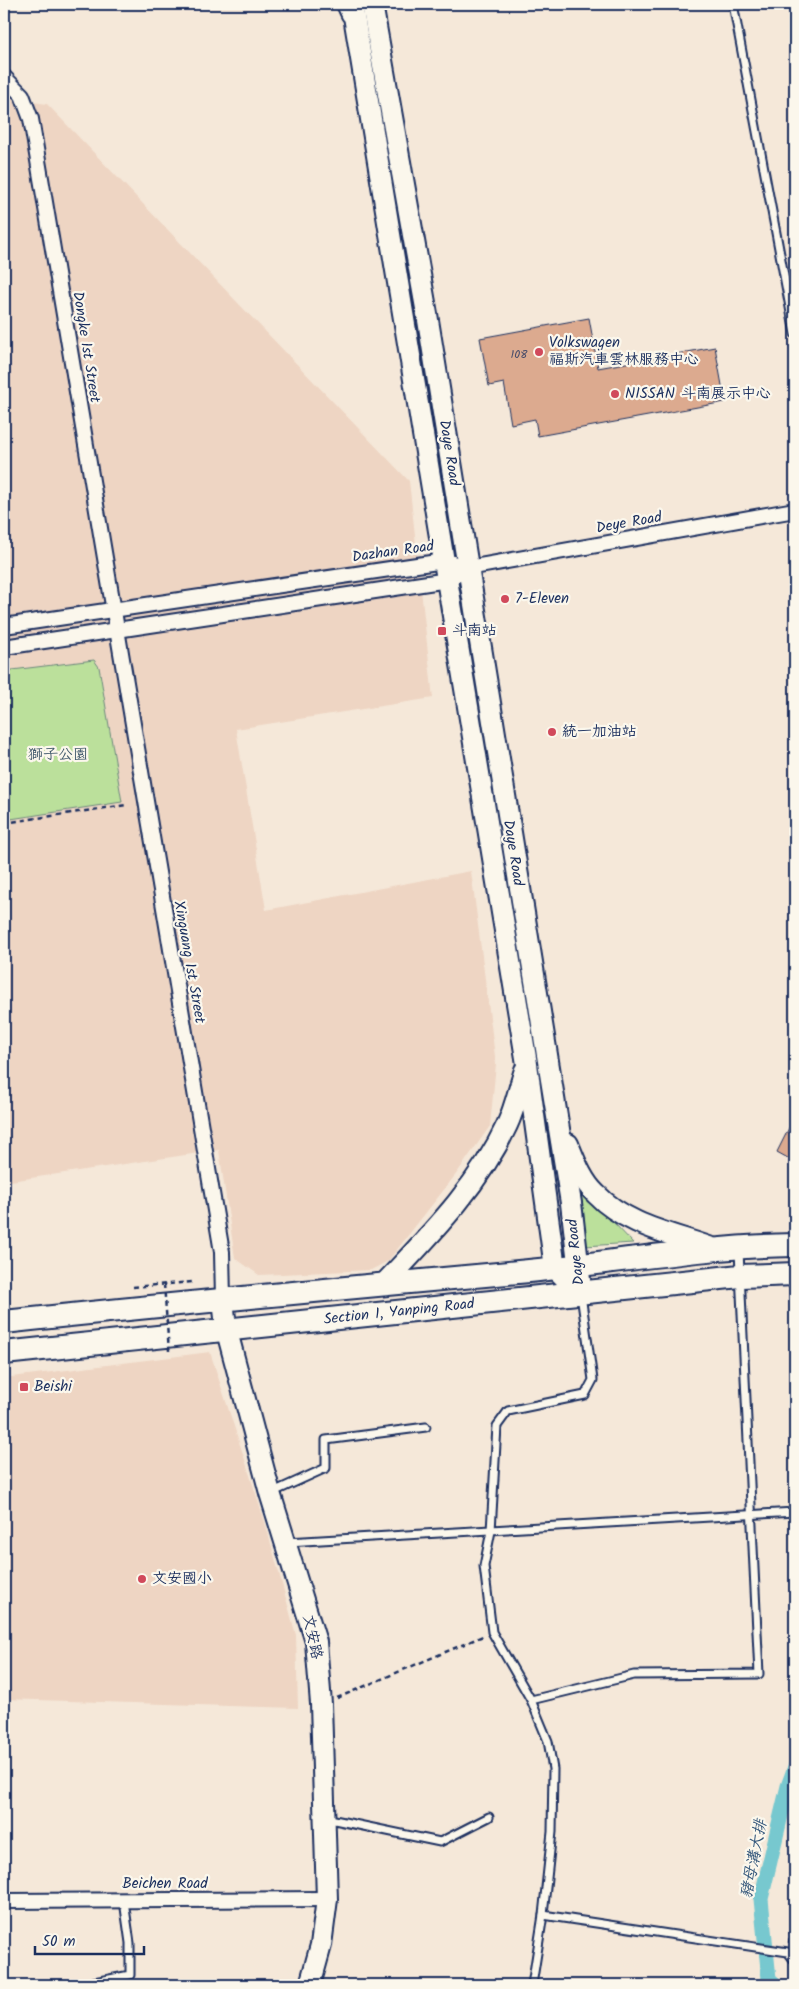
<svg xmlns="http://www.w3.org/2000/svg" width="799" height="1989" viewBox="0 0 799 1989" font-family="Kalam,'LXGW WenKai TC',sans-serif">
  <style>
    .built { fill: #eed5c3 }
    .green { fill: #bbe09b; stroke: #6b887c }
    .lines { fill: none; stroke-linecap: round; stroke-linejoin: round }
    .canal { stroke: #77c8cf; stroke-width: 15 }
    .building { fill: #dcaa8f; stroke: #1b2f5e }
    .lane-casing { stroke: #1b2f5e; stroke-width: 11 }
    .street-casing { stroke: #1b2f5e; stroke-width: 18 }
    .secondary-casing { stroke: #1b2f5e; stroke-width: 24 }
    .primary-casing { stroke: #1b2f5e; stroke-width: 26 }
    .path { stroke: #1b2f5e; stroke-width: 2.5; stroke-dasharray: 5 4; stroke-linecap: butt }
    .lane { stroke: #fbf7ec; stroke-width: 7 }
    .street { stroke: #fbf7ec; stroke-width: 14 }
    .secondary { stroke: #fbf7ec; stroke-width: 20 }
    .primary { stroke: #fbf7ec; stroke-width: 22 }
    .path-bridge { stroke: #1b2f5e; stroke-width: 2.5; stroke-dasharray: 5 4; stroke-linecap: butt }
    .poi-dot { fill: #d1495b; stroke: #fbf7ec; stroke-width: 2 }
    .labels { text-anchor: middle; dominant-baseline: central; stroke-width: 4.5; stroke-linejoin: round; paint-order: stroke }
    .number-label { font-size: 12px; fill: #4b4e6a }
    .poi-label { font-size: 15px; fill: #1b2f5e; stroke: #fbf7ec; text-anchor: start }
    .street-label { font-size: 15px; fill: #1b2f5e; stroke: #fbf7ec }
    .park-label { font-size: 15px; fill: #435b6d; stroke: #fbf7ec }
    .water-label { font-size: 16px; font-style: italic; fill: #32557a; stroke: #fbf7ec }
  </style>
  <rect width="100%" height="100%" fill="#f5e8d9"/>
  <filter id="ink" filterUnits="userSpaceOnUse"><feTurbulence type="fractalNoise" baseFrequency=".02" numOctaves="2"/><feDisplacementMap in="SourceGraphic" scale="10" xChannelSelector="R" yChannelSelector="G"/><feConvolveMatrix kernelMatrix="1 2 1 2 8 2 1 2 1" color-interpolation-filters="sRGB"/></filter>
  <g filter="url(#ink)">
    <g class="built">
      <path d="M4 91 12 99 47 104 409 481 433 698 236 729 266 910 471 871 496 1064 490 1126 457 1173 388 1261 371 1270 259 1275 235 1258 219 1150 4 1182Z"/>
      <path d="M210 1352 265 1522 296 1635 298 1708 4 1699V1378Z"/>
    </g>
    <g class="green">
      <path d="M94 660 99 667 122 802 4 820V671Z"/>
      <path d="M577 1184 633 1243 585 1246Z"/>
    </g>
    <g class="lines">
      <path class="canal" d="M776 1985 769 1979 761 1899 788 1786 795 1767"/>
    </g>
    <g class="building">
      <path d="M589 318 598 368 715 347 725 402 538 436 535 419 511 424 504 383 489 386 480 338Z"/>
      <path d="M795 1116V1162L777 1152Z"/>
    </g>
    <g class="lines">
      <defs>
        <g id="lane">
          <path d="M340 4 346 17"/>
          <path d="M733 4 795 334"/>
          <path d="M271 1493 326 1468V1440L426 1427"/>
          <path d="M287 1542 795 1512"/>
          <path d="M531 1700 634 1675 759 1674 739 1251"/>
          <path d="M325 1818 440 1842 489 1817"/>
          <path d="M543 1915 788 1952 795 1961"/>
          <path d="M84 1984 130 1975V1943L124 1901"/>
          <path d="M532 1985 543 1915 552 1832 553 1769 548 1741 531 1700 492 1632 484 1566 491 1531 497 1426 508 1411 585 1395 593 1380 581 1295"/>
        </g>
        <g id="street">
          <path d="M4 77 22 95 31 119 222 1252 223 1299"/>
          <path d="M4 626 444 561 453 563"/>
          <path d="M4 647 448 580 468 568 795 510"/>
          <path d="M4 1901 327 1899"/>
        </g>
        <g id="secondary">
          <path d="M352 4 527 1064 555 1268 580 1293"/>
          <path d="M372 4 427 314 571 1203 580 1280"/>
          <path d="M568 1144C575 1161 582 1181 596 1194 628 1227 675 1234 717 1250"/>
          <path d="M384 1284C430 1235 478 1187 507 1125 515 1108 519 1088 525 1070"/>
          <path d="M223 1299 226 1328 270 1493 316 1642 321 1704 327 1899 321 1945 310 1985"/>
        </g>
        <g id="primary">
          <path d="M4 1322C179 1303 354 1287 529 1271 617 1262 706 1246 795 1245"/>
          <path d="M4 1353 740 1276 795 1274"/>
        </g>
      </defs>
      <use href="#lane" class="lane-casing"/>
      <use href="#street" class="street-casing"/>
      <use href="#secondary" class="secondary-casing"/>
      <use href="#primary" class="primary-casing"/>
      <g class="path">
        <path d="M4 823 126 805"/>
        <path d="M133 1287 192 1282"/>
        <path d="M337 1698 483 1636"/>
        <path d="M789 1943 795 1898"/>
      </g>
      <use href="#lane" class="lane"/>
      <use href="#street" class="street"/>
      <use href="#secondary" class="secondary"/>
      <use href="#primary" class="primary"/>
      <path class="path-bridge" d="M164 1284 169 1351"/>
    </g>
  </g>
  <g class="poi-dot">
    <circle cx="539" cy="352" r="5"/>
    <circle cx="615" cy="394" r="5"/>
    <circle cx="505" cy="599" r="5"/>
    <rect x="437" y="626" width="10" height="10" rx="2.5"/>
    <circle cx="552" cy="732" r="5"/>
    <rect x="19" y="1382" width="10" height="10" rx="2.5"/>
    <circle cx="142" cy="1579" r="5"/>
  </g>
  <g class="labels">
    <g class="number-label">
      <text x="519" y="354">108</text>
    </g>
    <g class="poi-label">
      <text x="549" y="343">Volkswagen<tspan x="549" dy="17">福斯汽車雲林服務中心</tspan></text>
      <text x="625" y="394">NISSAN 斗南展示中心</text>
      <text x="515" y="599">7-Eleven</text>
      <text x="452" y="631">斗南站</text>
      <text x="562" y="732">統一加油站</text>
      <text x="34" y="1387">Beishi</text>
      <text x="152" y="1579">文安國小</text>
    </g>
    <g class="street-label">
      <text transform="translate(86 347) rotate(81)">Dongke 1st Street</text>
      <text transform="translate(449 453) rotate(81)">Daye Road</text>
      <text transform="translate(629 523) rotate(-10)">Deye Road</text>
      <text transform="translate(393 552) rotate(-8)">Dazhan Road</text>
      <text transform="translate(513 853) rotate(81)">Daye Road</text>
      <text transform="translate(189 962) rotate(80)">Xinguang 1st Street</text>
      <text transform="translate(576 1252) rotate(-96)">Daye Road</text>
      <text transform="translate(399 1312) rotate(-6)">Section 1, Yanping Road</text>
      <text transform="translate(312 1637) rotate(78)">文安路</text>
      <text x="165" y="1884">Beichen Road</text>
    </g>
    <g class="park-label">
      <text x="58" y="755">獅子公園</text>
    </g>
    <g class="water-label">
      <text transform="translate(754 1859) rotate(-79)">豬母溝大排</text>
    </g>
  </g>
  <rect width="799" height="1989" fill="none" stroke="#fbf7ec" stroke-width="20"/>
  <rect x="10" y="10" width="779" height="1969" fill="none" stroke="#1b2f5e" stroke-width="2" filter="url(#ink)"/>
  <path d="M35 1946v8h109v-8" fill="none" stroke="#1b2f5e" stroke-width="2.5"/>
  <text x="42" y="1946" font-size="15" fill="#1b2f5e" stroke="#fbf7ec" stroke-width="4" paint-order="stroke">50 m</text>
</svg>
